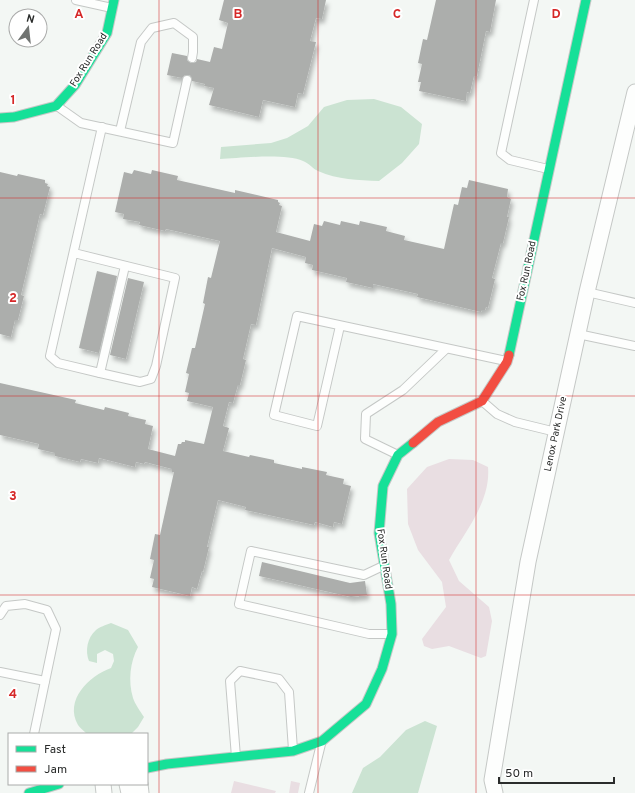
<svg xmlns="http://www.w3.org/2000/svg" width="635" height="793" viewBox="0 0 635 793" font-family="Overpass,sans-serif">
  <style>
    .green { fill: #e9dee2 }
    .water { fill: #cbe3d2 }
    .building { fill: #acaeac; filter: url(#shadow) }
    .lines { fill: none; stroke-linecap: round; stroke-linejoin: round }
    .lane-casing { stroke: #c5c8c6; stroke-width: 10 }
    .street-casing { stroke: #c5c8c6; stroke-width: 17 }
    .fast-casing { stroke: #c5c8c6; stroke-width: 11 }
    .jam-casing { stroke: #c5c8c6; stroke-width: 11 }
    .lane { stroke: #fdfefd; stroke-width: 8 }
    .street { stroke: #fdfefd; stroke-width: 15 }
    .fast { stroke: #16e098; stroke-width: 9 }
    .jam { stroke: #f24e42; stroke-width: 9 }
    .grid { fill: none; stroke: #d62828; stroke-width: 1; stroke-opacity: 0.55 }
    .labels { text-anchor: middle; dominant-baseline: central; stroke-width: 4; stroke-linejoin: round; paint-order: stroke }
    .street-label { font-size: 10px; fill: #2a2c2b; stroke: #fff }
    .grid-label { font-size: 13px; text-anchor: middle; font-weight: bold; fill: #d62828; stroke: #fff; stroke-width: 4; stroke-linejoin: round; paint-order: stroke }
  </style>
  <defs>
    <filter id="shadow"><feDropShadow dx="2.5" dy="4.5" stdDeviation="2" flood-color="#0004"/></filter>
  </defs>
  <rect width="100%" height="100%" fill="#f3f7f4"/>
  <g class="green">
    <path d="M449 459 473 460 488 467C491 502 465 531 449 560L459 581 489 607 492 621 486 656 481 658 449 646 432 649 424 646 422 639 446 607 442 582 418 550 408 524 407 489 427 467Z"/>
    <path d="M234 781 276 791 275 793H231Z"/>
    <path d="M291 781 300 783 298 793H289Z"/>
  </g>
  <g class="water">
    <path d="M374 99 401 107 422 124 419 144 402 163 379 181C358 180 338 180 318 171 313 169 309 163 303 161 285 153 241 158 220 159L221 147 271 143 287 138 308 126 324 107 347 100Z"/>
    <path d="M111 623 128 630 138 647C130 662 128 681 133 698 135 704 140 711 144 717L138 727 131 734H87C84 731 80 728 78 725 64 700 89 676 111 668L114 661 113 654 105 650 97 654V663L89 661C85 651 87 638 96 630 99 627 106 625 111 623Z"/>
    <path d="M425 721 437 726 418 793H352L363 768 380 757 406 730Z"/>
  </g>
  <g class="building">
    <path d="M224 0H326L322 19 316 18 310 41 316 42 303 94 298 93 295 107 263 100 259 117 209 105 214 88 204 86 205 84 192 81 191 76 189 75H185L182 78 167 75 172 53 187 56V60L191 63 196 62 197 59 210 62 214 47 222 49 228 23 219 20Z"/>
    <path d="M436 0H496L490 32 486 31 477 76H474L470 93 467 92 466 101 419 91 421 82H418L422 64 418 63 423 39 427 40Z"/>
    <path d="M134 170 151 174 152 170 178 176 177 180 235 193V190L278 200V202L280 203 279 205 282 206 276 232 310 241 314 224 322 226 324 221 340 225 341 221 359 225 360 221 387 227 386 231 405 236 404 240 444 249 454 204 458 205 462 187 467 188 469 180 508 189 507 197 511 199 507 217H509L503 243H501L492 278 495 279 488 308 486 307 485 310H482L481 312 417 297 418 294 373 284V288L346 282 347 278 312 270 313 265 305 263 306 257 272 248 256 325 251 324 243 359 246 360 240 385H238L233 403 229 402 223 426 229 428 223 451 249 457 250 455 274 460V463L302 469V467L327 472 326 475 344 479 343 484 351 486 342 524 334 522 333 527 315 522 314 525 245 510 246 507 218 500 207 547H209L203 572 202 571 197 589 192 587 190 596 152 587 154 579 150 578 154 560 150 559 155 534 160 535 174 472H172V469L145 462 144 464 136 462 135 467 99 458 98 463 81 459 80 462 55 456V453L38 449 39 444 0 435V383L76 400 75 403 104 410 105 407 129 413 128 416 146 420 145 424 153 426 148 449 175 456 178 444H181L182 442H185V440L204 444 213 407 187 401 189 393 185 392 189 374 186 373 192 348H195L205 304 203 303 208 277 211 278 220 241 166 229 165 231 139 225 140 222 123 219 124 214 115 212 124 172 132 174Z"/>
    <path d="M0 172 17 176 18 174 45 180V183L48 184 47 186 50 187 43 215 40 214 21 295 24 296 18 320H15L11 337 0 334Z"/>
    <path d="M97 271 117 276 99 353 79 348Z"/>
    <path d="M128 278 144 282 126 359 110 355Z"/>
    <path d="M262 562 350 583 365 581 367 595 351 597 259 576Z"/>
  </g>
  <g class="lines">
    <defs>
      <g id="lane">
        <path d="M76 0 112 8"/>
        <path d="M534 0 501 153 510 160 548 169"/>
        <path d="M57 106 81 123 173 143 187 80"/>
        <path d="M120 131 141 42 152 28 174 23 193 37V52L192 58"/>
        <path d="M74 253 175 278 156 366 151 379 140 382 100 373 58 363 50 356 102 127"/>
        <path d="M587 292 635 303"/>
        <path d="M340 326 317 426 274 415 297 316 506 361"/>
        <path d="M578 334 635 346"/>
        <path d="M100 373 125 266"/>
        <path d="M482 401 497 414 515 422 556 432"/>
        <path d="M398 455 365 439 366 414 403 390 446 349"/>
        <path d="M383 566 364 575 251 551 239 604 369 634H392"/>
        <path d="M0 615 6 606 25 604 47 610 56 629 34 734"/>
        <path d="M0 672 45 681"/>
        <path d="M236 757 230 681 240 671 279 679 289 692 293 750"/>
        <path d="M309 793 321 744"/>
      </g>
      <g id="street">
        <path d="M103 784 104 793"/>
        <path d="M127 784 129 793"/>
        <path d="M140 784 141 793"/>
        <path d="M495 793 492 780 528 562 587 292 635 92"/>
      </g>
      <g id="fast">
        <path d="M0 118 14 117 56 106 75 85 107 33 114 0"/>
        <path d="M509 355 586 0"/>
        <path d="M147 768 167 764 293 751 322 741 366 704 382 669 392 634 391 604 379 533 383 486 398 455 413 443"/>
        <path d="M29 793 59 784"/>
      </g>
      <path id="jam" d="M413 443 438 422 482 401 507 362 509 355"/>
    </defs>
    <use href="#lane" class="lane-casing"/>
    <use href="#street" class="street-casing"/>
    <use href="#fast" class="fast-casing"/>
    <use href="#jam" class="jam-casing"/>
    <use href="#lane" class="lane"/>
    <use href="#street" class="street"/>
    <use href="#fast" class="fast"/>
    <use href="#jam" class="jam"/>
  </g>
  <path class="grid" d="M159 0V793M318 0V793M476 0V793M0 198H635M0 396H635M0 595H635"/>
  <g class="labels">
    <g class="street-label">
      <text transform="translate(89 60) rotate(-58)">Fox Run Road</text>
      <text transform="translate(527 271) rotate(-78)">Fox Run Road</text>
      <text transform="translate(556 434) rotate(-78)">Lenox Park Drive</text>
      <text transform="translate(384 559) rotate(82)">Fox Run Road</text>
    </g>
  </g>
  <g class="grid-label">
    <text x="79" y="18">A</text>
    <text x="238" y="18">B</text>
    <text x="397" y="18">C</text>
    <text x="556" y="18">D</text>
    <text x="13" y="104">1</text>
    <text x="13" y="302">2</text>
    <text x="13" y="500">3</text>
    <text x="13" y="698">4</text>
  </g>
  <rect x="8" y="733" width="140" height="52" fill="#ffffff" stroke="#aaabaa"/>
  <rect x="16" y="746" width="20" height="6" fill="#16e098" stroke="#aaabaa"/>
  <text x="44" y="753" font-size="12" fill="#2a2c2b">Fast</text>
  <rect x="16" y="766" width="20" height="6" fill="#f24e42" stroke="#aaabaa"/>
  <text x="44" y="773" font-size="12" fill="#2a2c2b">Jam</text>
  <g transform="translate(28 28) rotate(15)"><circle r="19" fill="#ffffff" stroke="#aaabaa"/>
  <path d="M0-3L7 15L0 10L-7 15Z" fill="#707371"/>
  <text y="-6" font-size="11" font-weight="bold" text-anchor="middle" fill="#2a2c2b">N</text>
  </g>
  <path d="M499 777v6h115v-6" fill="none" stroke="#2a2c2b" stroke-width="2"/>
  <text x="505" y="777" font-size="12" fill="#2a2c2b" stroke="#ffffff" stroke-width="3" paint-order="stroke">50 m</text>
</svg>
